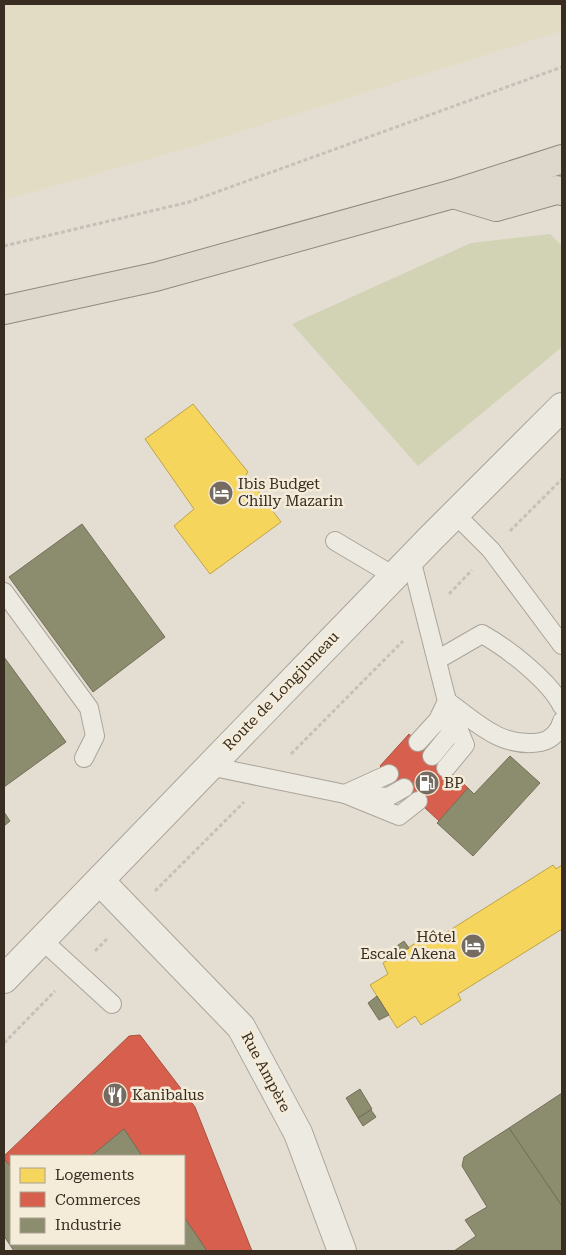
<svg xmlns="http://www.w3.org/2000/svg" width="566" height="1255" viewBox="0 0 566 1255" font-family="'Roboto Serif',serif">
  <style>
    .farmland { fill: #e2dcc4 }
    .green { fill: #d2d2b5 }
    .homes { fill: #f6d55c; stroke: #bda34b }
    .shops { fill: #d6604d; stroke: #a75140 }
    .industry { fill: #8c8c6e; stroke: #737057 }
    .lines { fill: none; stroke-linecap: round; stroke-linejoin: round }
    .service-casing { stroke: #aaa49a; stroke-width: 20 }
    .minor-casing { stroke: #aaa49a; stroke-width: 30 }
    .tertiary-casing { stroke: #aaa49a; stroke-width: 30 }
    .trunk-casing { stroke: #8f8981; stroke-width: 30 }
    .path { stroke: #c5c1b9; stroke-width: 3; stroke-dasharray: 4 2.5; stroke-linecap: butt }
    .service { stroke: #edeae2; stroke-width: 18 }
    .minor { stroke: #edeae2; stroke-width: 28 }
    .tertiary { stroke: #edeae2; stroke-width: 28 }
    .trunk { stroke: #ded8cc; stroke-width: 28 }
    .labels { text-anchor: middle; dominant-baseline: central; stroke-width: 5; stroke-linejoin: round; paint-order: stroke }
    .poi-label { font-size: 15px; fill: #392d22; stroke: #f4ecd9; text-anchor: start }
    .street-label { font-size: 15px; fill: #392d22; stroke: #f4ecd9 }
  </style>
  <rect width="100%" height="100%" fill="#e4ded2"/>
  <path class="farmland" d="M4 4H562V31L188 148 4 200Z"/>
  <path class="green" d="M550 234 562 246V347L418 466 292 324 471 243Z"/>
  <g class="homes">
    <path d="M193 404 248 472 246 475 281 522 210 574 174 526 194 509 145 439Z"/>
    <path d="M553 865 556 869 562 865V929L458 994 461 1000 421 1025 415 1016 397 1028 370 985 388 974 383 963 424 938 428 944Z"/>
  </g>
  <g class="shops">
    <path d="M409 734 468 788 439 821 380 766Z"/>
    <path d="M140 1035 195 1107 252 1251H207L184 1217V1156H142L124 1129 91 1156H11V1167L4 1159V1156L129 1036Z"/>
  </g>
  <g class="industry">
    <path d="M82 524 165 637 93 692 9 577Z"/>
    <path d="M4 657 66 742 4 787Z"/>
    <path d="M510 756 540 783 473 856 437 823 468 788 474 794Z"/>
    <path d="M4 812 10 821 4 826Z"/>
    <path d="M404 941 409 948 398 954 394 948Z"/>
    <path d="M377 996 389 1015 379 1020 368 1003Z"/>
    <path d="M360 1089 372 1109 358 1118 346 1098Z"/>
    <path d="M562 1093V1206L509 1128Z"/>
    <path d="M371 1110 376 1117 363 1126 358 1118Z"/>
    <path d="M509 1128 562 1206V1251H454L476 1236 465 1220 487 1207 462 1166 464 1157Z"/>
    <path d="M124 1129 142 1156H91Z"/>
    <path d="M4 1159 11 1167V1244H184V1217L207 1251H14L4 1236Z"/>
  </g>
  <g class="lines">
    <defs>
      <g id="service">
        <path d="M455 514 491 550 562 645"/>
        <path d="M335 541 394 576"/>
        <path d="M411 559 447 701 438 720 418 742"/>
        <path d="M4 592 89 708 95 736 84 758"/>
        <path d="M437 660 482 634C507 648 549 680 562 706"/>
        <path d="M447 701C477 723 502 749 541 742 551 740 560 731 562 721"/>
        <path d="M432 756 450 734 448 714"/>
        <path d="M209 766 345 794 389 774"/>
        <path d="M446 768 465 745 447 702"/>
        <path d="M345 794 399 816 418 801"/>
        <path d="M360 795 388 797 404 788"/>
        <path d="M42 940 112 1004"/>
      </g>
      <path id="minor" d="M100 881 241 1027 298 1133 342 1251"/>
      <path id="tertiary" d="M4 979 431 538 562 407"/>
      <g id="trunk">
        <path d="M453 194 496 207 556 190 562 191"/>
        <path d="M4 310 155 277 453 194 562 159"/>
      </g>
    </defs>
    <use href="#service" class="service-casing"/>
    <use href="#minor" class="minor-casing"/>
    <use href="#tertiary" class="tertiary-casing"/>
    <use href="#trunk" class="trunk-casing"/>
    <g class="path">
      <path d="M4 246 189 202 562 67"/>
      <path d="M510 531 562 479"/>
      <path d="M449 594 472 570"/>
      <path d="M291 754 403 641"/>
      <path d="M155 891 244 802"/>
      <path d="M95 951 108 938"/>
      <path d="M4 1043 55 991"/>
    </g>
    <use href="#service" class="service"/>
    <use href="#minor" class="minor"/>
    <use href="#tertiary" class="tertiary"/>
    <use href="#trunk" class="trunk"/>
  </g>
  <defs>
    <symbol id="hotel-disc" viewBox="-11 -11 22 22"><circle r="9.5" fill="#756b60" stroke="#f4ecd9"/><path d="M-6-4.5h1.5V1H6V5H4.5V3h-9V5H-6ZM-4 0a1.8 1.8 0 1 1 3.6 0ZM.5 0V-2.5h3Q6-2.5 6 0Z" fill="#fff"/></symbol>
    <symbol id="fuel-disc" viewBox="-11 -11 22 22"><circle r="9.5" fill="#756b60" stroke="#f4ecd9"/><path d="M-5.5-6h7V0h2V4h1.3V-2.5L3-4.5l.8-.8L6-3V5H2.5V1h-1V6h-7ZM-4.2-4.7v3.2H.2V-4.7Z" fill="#fff"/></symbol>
    <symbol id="restaurant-disc" viewBox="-11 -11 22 22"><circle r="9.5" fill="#756b60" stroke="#f4ecd9"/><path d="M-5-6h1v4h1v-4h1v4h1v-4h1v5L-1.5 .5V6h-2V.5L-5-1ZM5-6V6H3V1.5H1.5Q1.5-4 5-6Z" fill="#fff"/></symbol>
  </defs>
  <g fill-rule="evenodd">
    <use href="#hotel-disc" x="207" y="479" width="28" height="28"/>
    <use href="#fuel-disc" x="413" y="769" width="28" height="28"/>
    <use href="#hotel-disc" x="459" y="932" width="28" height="28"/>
    <use href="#restaurant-disc" x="101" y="1081" width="28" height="28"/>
  </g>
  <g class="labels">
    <g class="poi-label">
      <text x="238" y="484">Ibis Budget<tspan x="238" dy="17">Chilly Mazarin</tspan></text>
      <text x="444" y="783">BP</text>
      <text x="456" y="937" text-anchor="end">Hôtel<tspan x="456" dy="17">Escale Akena</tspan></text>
      <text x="132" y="1095">Kanibalus</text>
    </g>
    <g class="street-label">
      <text transform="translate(281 691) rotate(-46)">Route de Longjumeau</text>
      <text transform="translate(266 1072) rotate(62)">Rue Ampère</text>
    </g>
  </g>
  <rect width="566" height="1255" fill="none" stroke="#392d22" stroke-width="10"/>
  <rect x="10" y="1155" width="175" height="90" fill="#f4ecd9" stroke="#a9a090"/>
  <rect x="20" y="1168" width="25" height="15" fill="#f6d55c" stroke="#a9a090"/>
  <text x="55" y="1180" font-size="15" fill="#392d22">Logements</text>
  <rect x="20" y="1192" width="25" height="15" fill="#d6604d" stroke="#a9a090"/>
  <text x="55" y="1205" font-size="15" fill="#392d22">Commerces</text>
  <rect x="20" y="1218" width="25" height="15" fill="#8c8c6e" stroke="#a9a090"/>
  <text x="55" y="1230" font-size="15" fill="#392d22">Industrie</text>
</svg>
